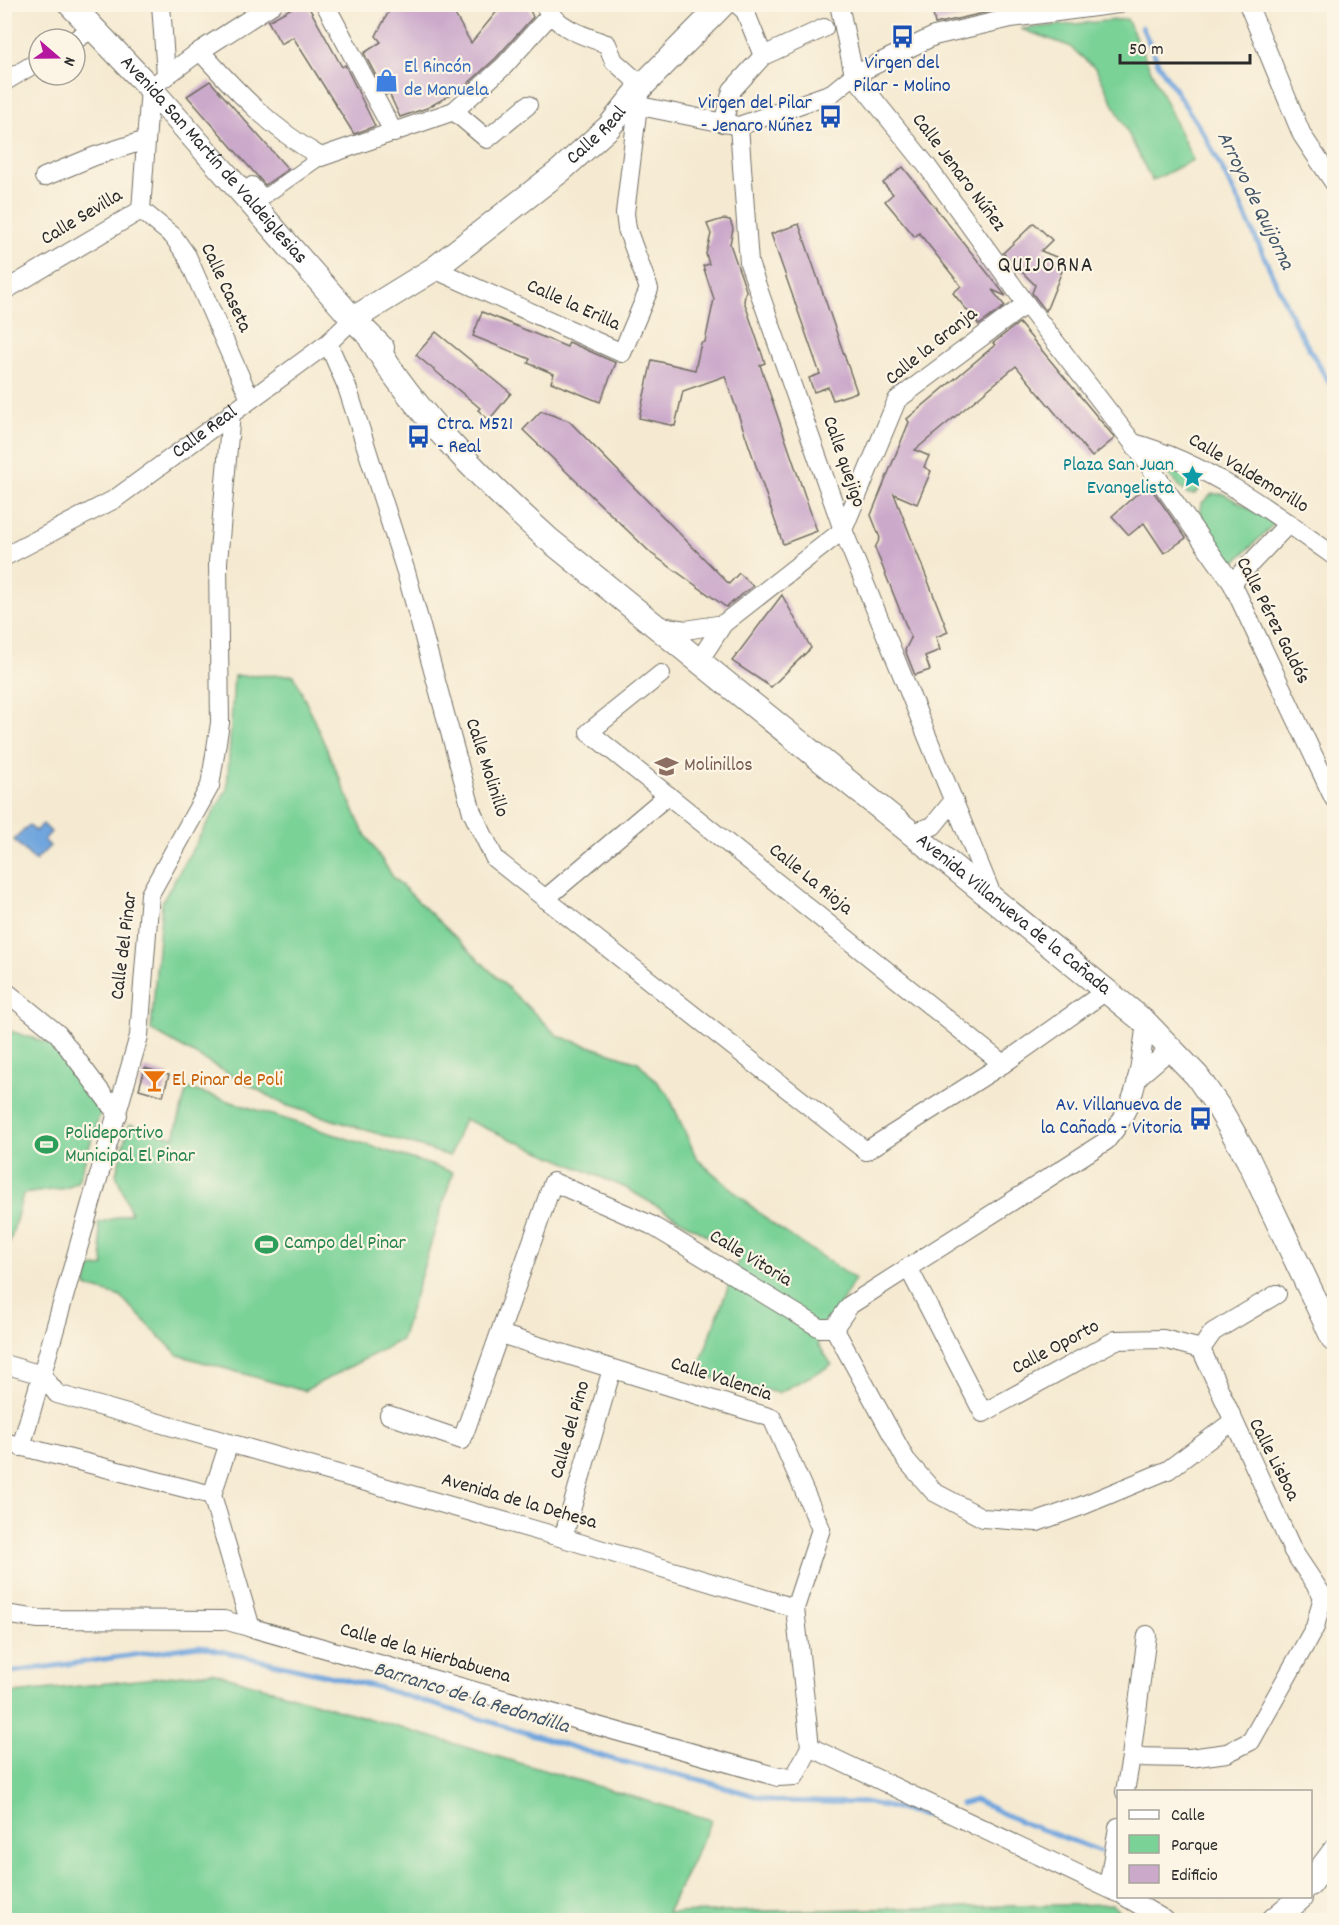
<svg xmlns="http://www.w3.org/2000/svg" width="1339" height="1925" viewBox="0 0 1339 1925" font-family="Dekko,sans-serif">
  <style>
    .green { fill: #7ad297; stroke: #527e61; stroke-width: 1.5 }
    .water { fill: #70a5dd; stroke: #4e6884; stroke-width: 1.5 }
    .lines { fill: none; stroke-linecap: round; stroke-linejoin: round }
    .stream { stroke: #70a5dd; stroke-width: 5 }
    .building { fill: #cba9cb }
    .pedestrian-casing { stroke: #726e65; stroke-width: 16 }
    .minor-casing { stroke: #726e65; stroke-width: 20 }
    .secondary-casing { stroke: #726e65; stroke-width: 26 }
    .pedestrian { stroke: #fff; stroke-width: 14 }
    .minor { stroke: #fff; stroke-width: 18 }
    .secondary { stroke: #fff; stroke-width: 24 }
    .labels { text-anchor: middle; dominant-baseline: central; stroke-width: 4.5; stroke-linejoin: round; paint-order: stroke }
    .transit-label { font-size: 20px; fill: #164399; stroke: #fcf5e5; text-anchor: end }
    .shop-label { font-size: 20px; fill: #366cbe; stroke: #fcf5e5; text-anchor: start }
    .street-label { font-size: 20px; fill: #2b2b2b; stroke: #fcf5e5 }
    .culture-label { font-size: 20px; fill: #0d838f; stroke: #fcf5e5; text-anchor: end }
    .education-label { font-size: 20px; fill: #785e54; stroke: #fcf5e5; text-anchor: start }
    .food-label { font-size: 20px; fill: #c56008; stroke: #fcf5e5; text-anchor: start }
    .leisure-label { font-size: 20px; fill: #27864d; stroke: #fcf5e5; text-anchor: start }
    .water-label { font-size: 21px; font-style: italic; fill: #435669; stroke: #fcf5e5 }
    .quarter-label { font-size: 22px; letter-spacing: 1.5px; fill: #2b2b2b; stroke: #fcf5e5 }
  </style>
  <rect width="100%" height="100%" fill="#fcf5e5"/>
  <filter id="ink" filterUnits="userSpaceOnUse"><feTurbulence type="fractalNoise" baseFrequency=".0167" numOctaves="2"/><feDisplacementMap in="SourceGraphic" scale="12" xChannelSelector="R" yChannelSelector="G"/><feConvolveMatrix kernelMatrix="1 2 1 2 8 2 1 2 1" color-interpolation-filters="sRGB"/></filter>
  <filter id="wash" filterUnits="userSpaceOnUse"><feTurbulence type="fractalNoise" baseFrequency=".008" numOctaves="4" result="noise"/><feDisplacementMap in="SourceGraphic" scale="24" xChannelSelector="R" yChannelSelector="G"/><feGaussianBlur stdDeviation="1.35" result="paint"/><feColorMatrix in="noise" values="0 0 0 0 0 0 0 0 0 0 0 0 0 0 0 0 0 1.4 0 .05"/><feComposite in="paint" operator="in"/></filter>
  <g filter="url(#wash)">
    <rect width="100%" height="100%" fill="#f5ead1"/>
    <g class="green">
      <path d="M1127 19 1193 160 1152 181 1096 69 1069 46 1021 29Z"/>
      <path d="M1165 463 1197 482 1199 490 1195 494H1187L1162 468Z"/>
      <path d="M1212 494H1224L1275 523 1231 566 1200 516 1202 503Z"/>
      <path d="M294 675 363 831 393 877 558 1036 638 1062 668 1094 697 1159 771 1223 855 1279 818 1344 832 1365 778 1393 696 1374 740 1255 626 1188 464 1119 450 1156 285 1105 151 1030 162 902 227 789 234 676Z"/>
      <path d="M4 1029 54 1045 102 1108 78 1181 67 1188 23 1194 8 1249 4 1248Z"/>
      <path d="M187 1088 453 1172 401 1340 304 1391 178 1355 121 1297 85 1286 91 1268 104 1266 98 1223 131 1213 116 1174 129 1124 174 1137Z"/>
      <path d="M212 1672 712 1820 667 1913 1112 1904 1127 1920H5V1694Z"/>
    </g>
    <path class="water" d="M43 824 51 832 44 840 50 846 35 861 14 840 29 825 35 831Z"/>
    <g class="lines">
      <g class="stream">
        <path d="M1142 27 1159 65 1205 136 1241 206 1296 326 1334 391"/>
        <path d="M4 1673 199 1646 377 1687 615 1760 701 1780 772 1801 870 1803 925 1815"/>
        <path d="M961 1804 975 1800 1021 1822 1100 1851"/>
        <path d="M1300 1917 1303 1920"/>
      </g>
    </g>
    <g id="blocks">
      <g class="building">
        <path d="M299 4 308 6 342 67 345 65 375 126 354 134 293 37 281 44 268 21Z"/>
        <path d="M400 4H449L471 43 503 4H527L533 17 496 58 463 88 427 108 400 117 389 93 386 95 364 53 381 42 376 36 389 11Z"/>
        <path d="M931 4H1006V8L935 24Z"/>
        <path d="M210 81 288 169 265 185 187 96Z"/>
        <path d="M903 167 1006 296 992 290 1005 306 979 325 953 293 961 286 919 233 915 237 885 201 893 194 883 183Z"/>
        <path d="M723 219 730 220 733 229 730 244 746 290 744 301 765 363 760 365 817 531 783 544 725 376 683 391 675 426 639 418 652 360 695 370 701 343 705 342 714 299 703 266 709 264 706 254 711 234 707 224Z"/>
        <path d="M1034 223 1052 240 1041 251 1066 261 1046 311 1032 293 1035 285 1003 253Z"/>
        <path d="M799 224 857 392 833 400 828 387 814 392 809 378 820 374 771 234Z"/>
        <path d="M482 312 567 347 569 342 616 363 600 402 551 382 554 374 528 363 530 359 473 336Z"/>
        <path d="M1019 323 1115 438 1092 457 1016 366 915 450 929 456 924 467 931 471 917 504 894 494 948 632 936 637 940 650 925 656 930 670 915 675 905 650 911 638 875 548 880 538 871 515 909 422 907 419 995 345 993 343Z"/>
        <path d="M436 332 511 393 489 420 478 410 480 408 416 355Z"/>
        <path d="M541 411 569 421 729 584 739 573 753 586 726 607 652 554 523 430Z"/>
        <path d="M1148 484 1186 538 1164 553 1144 523 1129 535 1112 516Z"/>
        <path d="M782 595 811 648 771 687 732 661Z"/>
        <path d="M145 1068 169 1075 163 1096 139 1089Z"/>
      </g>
    </g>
  </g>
  <g filter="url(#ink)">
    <use href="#blocks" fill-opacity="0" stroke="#726e65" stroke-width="1.5"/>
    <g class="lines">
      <defs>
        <path id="pedestrian" d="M242 194 252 184 264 197 321 157"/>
        <g id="minor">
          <path d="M161 4 166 76"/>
          <path d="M325 4 394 133"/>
          <path d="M737 4 745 11 763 56"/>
          <path d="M839 4 854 75 927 166 1026 304 1133 443 1232 583 1334 799"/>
          <path d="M1248 4 1302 135 1334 183"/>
          <path d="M545 6C557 28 584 36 607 44L614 61 642 86"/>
          <path d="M75 40 92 29"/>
          <path d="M200 51C238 93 272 129 321 157L454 111 504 66 550 15"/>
          <path d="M4 82 39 61"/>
          <path d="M630 104 739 126 832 93 854 75 934 36 1011 18 1118 4"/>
          <path d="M454 111 487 139 528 105"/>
          <path d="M723 123 732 90 763 56 824 28"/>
          <path d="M739 126 749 263 843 530 994 900"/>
          <path d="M44 177 95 156 146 140"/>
          <path d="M141 210 173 236 187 256 250 399"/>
          <path d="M434 269 622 353 649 289 627 229 625 213 638 105"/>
          <path d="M4 291 141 210 150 88 200 51 273 4"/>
          <path d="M328 343 347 387 406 572 472 812 495 859 866 1151 1003 1064 1106 991"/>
          <path d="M1133 443C1206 463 1273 512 1334 556"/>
          <path id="s1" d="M4 557 115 499 328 343 353 319"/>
          <path d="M1232 583 1289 523"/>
          <path d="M654 625 686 630 723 624"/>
          <path d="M699 661 723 624 843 530 897 400 1026 304"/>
          <path d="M661 674 589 732 1003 1064"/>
          <path d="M912 833 933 826 954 800"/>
          <path d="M545 899 668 795"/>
          <path d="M4 990 58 1034 118 1115"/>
          <path d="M1137 1078 1172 1048"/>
          <path d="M908 1267 983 1413 1116 1340 1163 1339 1201 1349 1213 1332 1277 1294"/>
          <path d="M834 1328 906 1460 934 1492 983 1518 1037 1522 1084 1505 1168 1470 1232 1422"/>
          <path d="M500 1334 772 1418 821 1529 795 1608 810 1747"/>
          <path d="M4 1364 42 1375 57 1394 563 1538 795 1608"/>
          <path d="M389 1415 462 1440 553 1182 651 1225 820 1328H834L850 1305 1106 1141C1139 1104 1139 1069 1146 1023"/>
          <path d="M4 1442 212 1495"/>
          <path d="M21 1447 139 1036 150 894 210 786 220 723 218 562 231 413"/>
          <path d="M212 1495 251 1628"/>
          <path d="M212 1495 229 1443"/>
          <path d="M563 1538 612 1369"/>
          <path d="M4 1614 39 1619 224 1620 778 1777 795 1776 810 1747"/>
          <path d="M810 1747 1118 1893"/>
          <path d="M1131 1757 1147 1635"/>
          <path d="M1125 1792 1131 1757 1190 1758 1227 1753 1251 1741 1315 1627 1323 1596 1293 1551 1201 1349"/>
          <path d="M1108 1887 1118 1827"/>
          <path d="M1124 1896 1165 1920"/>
        </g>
        <g id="secondary">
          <path id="s2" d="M70 4 150 88 353 319 382 348"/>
          <path id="s3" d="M353 319 434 269 560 171 609 127 642 86 723 4"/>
          <path id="s4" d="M371 339C416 414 482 479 547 538L1146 1023 1197 1076 1219 1108 1248 1159 1334 1340"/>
          <path d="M1310 1884 1334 1852"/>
          <path d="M1274 1920 1300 1898"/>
        </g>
      </defs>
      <use href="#pedestrian" class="pedestrian-casing"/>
      <use href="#minor" class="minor-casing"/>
      <use href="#secondary" class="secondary-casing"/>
      <use href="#pedestrian" class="pedestrian"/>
      <use href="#minor" class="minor"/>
      <use href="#secondary" class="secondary"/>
    </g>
  </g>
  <defs>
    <symbol id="bus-bare" viewBox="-9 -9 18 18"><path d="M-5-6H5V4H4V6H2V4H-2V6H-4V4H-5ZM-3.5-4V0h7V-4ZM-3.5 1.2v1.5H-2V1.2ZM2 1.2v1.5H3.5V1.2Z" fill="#1a4fb4" stroke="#fcf5e5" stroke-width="2.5" paint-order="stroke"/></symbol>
    <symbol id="shop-bare" viewBox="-9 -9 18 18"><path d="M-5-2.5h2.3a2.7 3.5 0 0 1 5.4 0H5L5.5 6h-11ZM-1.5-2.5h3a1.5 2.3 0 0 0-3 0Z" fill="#3f7fe0" stroke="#fcf5e5" stroke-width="2.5" paint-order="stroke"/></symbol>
    <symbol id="sight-bare" viewBox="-9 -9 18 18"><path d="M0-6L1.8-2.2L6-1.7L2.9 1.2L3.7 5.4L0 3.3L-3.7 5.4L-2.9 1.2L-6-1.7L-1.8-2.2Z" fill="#0f9aa8" stroke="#fcf5e5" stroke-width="2.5" paint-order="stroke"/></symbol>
    <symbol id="school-bare" viewBox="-9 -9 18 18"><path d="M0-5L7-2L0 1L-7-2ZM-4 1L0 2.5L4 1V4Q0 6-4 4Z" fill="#8d6e63" stroke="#fcf5e5" stroke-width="2.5" paint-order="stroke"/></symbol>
    <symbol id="bar-bare" viewBox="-9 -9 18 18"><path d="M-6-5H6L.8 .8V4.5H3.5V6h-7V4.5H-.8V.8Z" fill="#e8710a" stroke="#fcf5e5" stroke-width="2.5" paint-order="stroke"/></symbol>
    <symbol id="stadium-bare" viewBox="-9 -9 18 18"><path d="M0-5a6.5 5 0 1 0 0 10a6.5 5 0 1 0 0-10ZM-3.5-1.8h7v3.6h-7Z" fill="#2e9e5b" stroke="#fcf5e5" stroke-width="2.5" paint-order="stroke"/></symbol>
  </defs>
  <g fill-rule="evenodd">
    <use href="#bus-bare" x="886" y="20" width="33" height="33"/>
    <use href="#shop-bare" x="370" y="64" width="33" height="33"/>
    <use href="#bus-bare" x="814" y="100" width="33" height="33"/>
    <use href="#bus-bare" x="402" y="420" width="33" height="33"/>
    <use href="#sight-bare" x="1176" y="460" width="33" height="33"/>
    <use href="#school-bare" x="650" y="750" width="33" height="33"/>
    <use href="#bar-bare" x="138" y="1064" width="33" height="33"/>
    <use href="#bus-bare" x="1184" y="1102" width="33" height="33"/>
    <use href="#stadium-bare" x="30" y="1128" width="33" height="33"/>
    <use href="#stadium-bare" x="250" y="1228" width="33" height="33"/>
  </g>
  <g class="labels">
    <g class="transit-label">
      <text x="902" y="64" text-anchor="middle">Virgen del<tspan x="902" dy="23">Pilar - Molino</tspan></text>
      <text x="812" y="104">Virgen del Pilar<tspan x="812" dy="23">- Jenaro Núñez</tspan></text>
      <text x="437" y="425" text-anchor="start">Ctra. M521<tspan x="437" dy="23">- Real</tspan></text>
      <text x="1182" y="1106">Av. Villanueva de<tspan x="1182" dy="23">la Cañada - Vitoria</tspan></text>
    </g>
    <g class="shop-label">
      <text x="404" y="68">El Rincón<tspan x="404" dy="23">de Manuela</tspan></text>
    </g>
    <g class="street-label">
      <text stroke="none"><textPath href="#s3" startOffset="306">Calle Real</textPath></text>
      <text stroke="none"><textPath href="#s2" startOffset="212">Avenida San Martín de Valdeiglesias</textPath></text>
      <text transform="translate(958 173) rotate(53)">Calle Jenaro Núñez</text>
      <text transform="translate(82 218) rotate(-31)">Calle Sevilla</text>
      <text transform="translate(225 288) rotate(65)">Calle Caseta</text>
      <text transform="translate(573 306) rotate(24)">Calle la Erilla</text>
      <text transform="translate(932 347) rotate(-39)">Calle la Granja</text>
      <text stroke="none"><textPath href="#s1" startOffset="237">Calle Real</textPath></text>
      <text transform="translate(843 462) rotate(71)">Calle quejigo</text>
      <text transform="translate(1248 474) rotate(31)">Calle Valdemorillo</text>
      <text transform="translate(1272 621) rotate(63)">Calle Pérez Galdós</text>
      <text transform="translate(486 768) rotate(72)">Calle Molinillo</text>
      <text transform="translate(810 880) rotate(39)">Calle La Rioja</text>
      <text stroke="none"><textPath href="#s4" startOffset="866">Avenida Villanueva de la Cañada</textPath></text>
      <text transform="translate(125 946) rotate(-83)">Calle del Pinar</text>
      <text transform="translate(750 1259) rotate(31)">Calle Vitoria</text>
      <text transform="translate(1056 1348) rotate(-28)">Calle Oporto</text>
      <text transform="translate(721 1380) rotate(18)">Calle Valencia</text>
      <text transform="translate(571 1430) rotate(-74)">Calle del Pino</text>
      <text transform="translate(1273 1460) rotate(63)">Calle Lisboa</text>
      <text transform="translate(519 1502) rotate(16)">Avenida de la Dehesa</text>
      <text transform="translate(425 1654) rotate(16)">Calle de la Hierbabuena</text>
    </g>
    <g class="culture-label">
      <text x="1174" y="466">Plaza San Juan<tspan x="1174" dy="23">Evangelista</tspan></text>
    </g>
    <g class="education-label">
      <text x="684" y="766">Molinillos</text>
    </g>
    <g class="food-label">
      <text x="172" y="1081">El Pinar de Poli</text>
    </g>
    <g class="leisure-label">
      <text x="65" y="1134">Polideportivo<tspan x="65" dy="23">Municipal El Pinar</tspan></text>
      <text x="284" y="1244">Campo del Pinar</text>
    </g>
    <g class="water-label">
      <text transform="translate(1254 201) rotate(64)">Arroyo de Quijorna</text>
      <text transform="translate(471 1699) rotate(17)">Barranco de la Redondilla</text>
    </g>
    <g class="quarter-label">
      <text x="1046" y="266">QUIJORNA</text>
    </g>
  </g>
  <rect width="1339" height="1925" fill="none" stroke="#fcf5e5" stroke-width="24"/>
  <rect x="1117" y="1790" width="195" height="108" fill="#fcf5e5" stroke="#a8a49b" stroke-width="1.5"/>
  <rect x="1129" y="1810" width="30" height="9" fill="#ffffff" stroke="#a8a49b" stroke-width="1.5"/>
  <text x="1171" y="1820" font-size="18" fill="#2b2b2b">Calle</text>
  <rect x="1129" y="1835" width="30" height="18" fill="#7ad297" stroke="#a8a49b" stroke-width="1.5"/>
  <text x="1171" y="1850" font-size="18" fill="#2b2b2b">Parque</text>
  <rect x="1129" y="1865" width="30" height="18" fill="#cba9cb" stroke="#a8a49b" stroke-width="1.5"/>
  <text x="1171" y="1880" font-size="18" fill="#2b2b2b">Edificio</text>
  <g transform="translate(57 57) rotate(110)"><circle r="28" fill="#fcf5e5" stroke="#a8a49b" stroke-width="1.5"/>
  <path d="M0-4.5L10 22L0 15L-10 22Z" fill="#b5179e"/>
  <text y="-9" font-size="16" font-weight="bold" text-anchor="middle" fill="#2b2b2b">N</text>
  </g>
  <path d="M1120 54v9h130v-9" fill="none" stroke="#2b2b2b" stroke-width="3"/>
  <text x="1129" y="54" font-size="18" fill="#2b2b2b" stroke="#fcf5e5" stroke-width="4.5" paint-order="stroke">50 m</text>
</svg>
